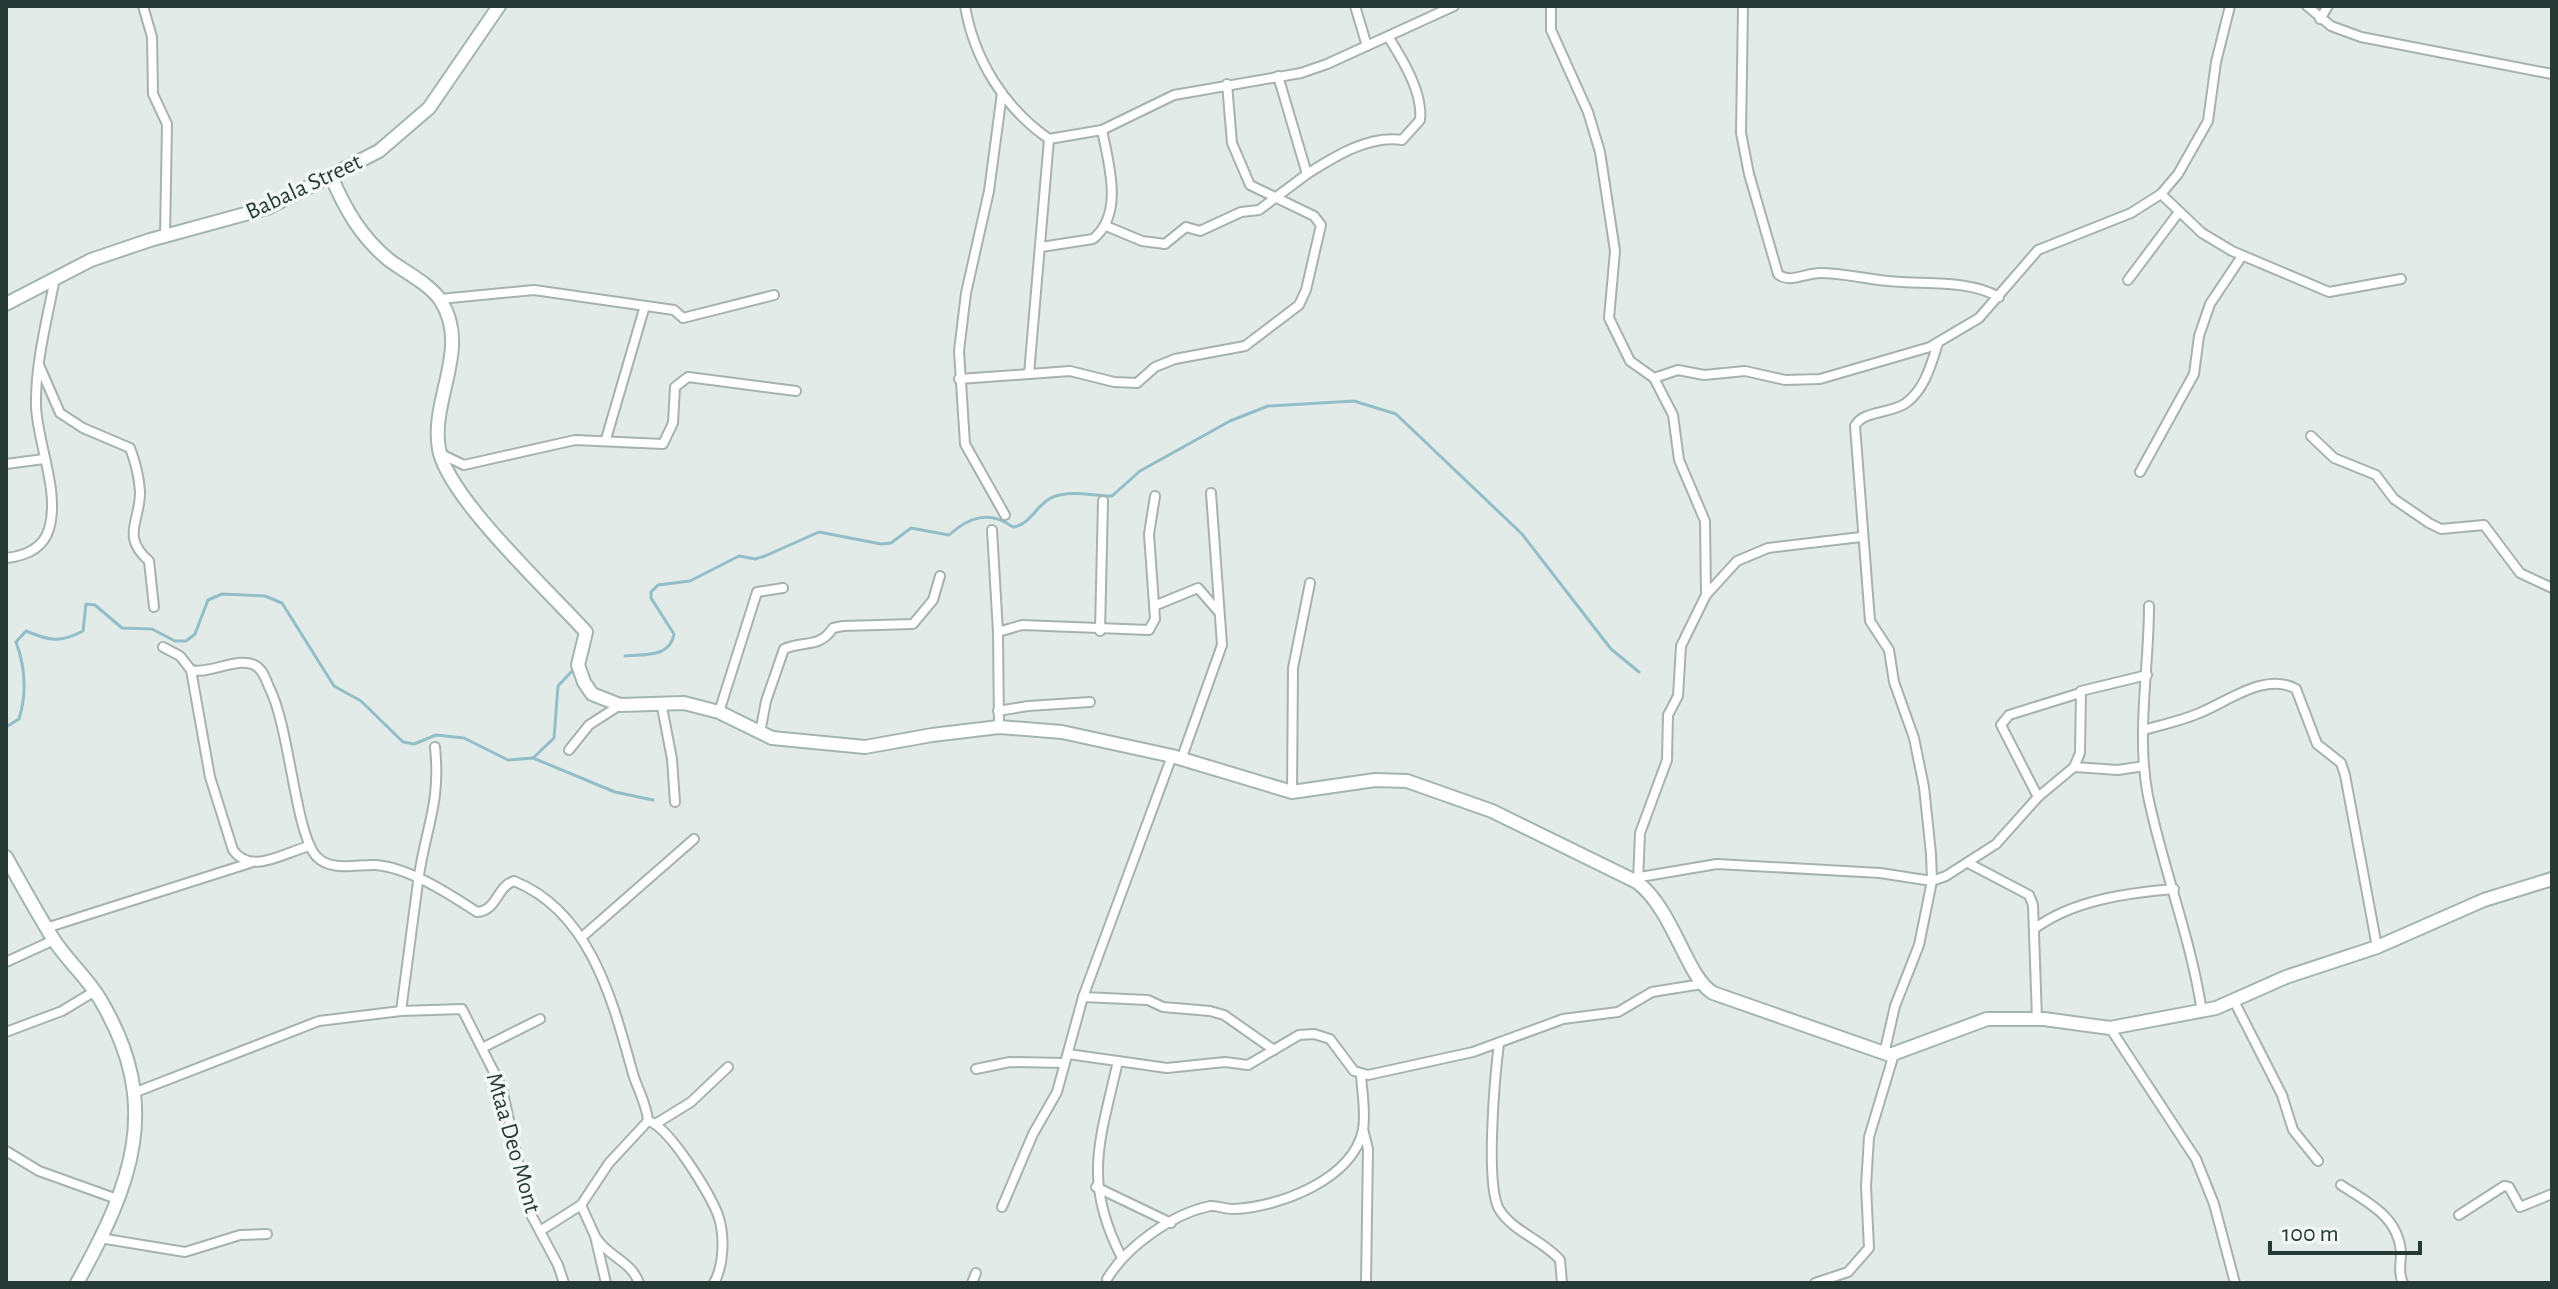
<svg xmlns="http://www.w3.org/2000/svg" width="2558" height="1289" viewBox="0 0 2558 1289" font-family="'Alegreya Sans',sans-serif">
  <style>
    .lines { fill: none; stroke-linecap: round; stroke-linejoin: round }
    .stream { stroke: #92bec9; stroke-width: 3 }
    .street-casing { stroke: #a6b2af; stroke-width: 12 }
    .secondary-casing { stroke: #a3b5af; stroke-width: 16 }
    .street { stroke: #fff; stroke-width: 8 }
    .secondary { stroke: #fff; stroke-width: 12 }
    .labels { text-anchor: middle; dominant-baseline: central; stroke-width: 7; stroke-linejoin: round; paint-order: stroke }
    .street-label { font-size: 24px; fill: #253a35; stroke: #f3f8f6 }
  </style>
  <rect width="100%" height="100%" fill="#e3ebe8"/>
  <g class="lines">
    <g class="stream">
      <path d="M625 656C644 654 670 658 674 634L651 598V592L658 585 690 581 739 556 755 559 765 556 819 532 881 544 891 543 911 528 949 535C969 517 989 510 1013 527 1031 525 1037 503 1053 497 1073 490 1092 496 1112 496L1140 471 1230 421 1268 406 1354 401 1396 414 1522 534 1611 649 1639 672"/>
      <path d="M6 727 19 719C27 693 26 669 16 642L26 631C50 641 60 643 83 631L86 604 95 605 122 628 152 629 175 641H186L195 634 208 600 222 594 265 596 282 603 334 686 361 701 403 742 414 744 436 735 464 738 508 760 533 758 615 792 653 800"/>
      <path d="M533 758 554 738 558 686 573 670"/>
    </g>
    <defs>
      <g id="street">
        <path d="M143 6 152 37 153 94 167 124 165 237"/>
        <path d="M965 6C974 59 1004 108 1049 139L1102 130 1174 95 1301 73 1327 64 1454 6"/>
        <path d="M1355 6 1367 46"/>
        <path d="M1551 6V30L1588 112 1600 152 1615 251 1609 318 1630 361 1654 378 1678 370 1704 375 1745 371 1785 380 1820 379 1930 347 1979 318 2038 250 2131 213 2161 194 2178 174 2208 121 2216 62 2230 6"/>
        <path d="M1743 6 1741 133 1749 174 1778 274C1789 284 1805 273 1820 273 1843 273 1865 279 1888 281 1924 285 1967 279 1999 297"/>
        <path d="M2307 6 2331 26 2361 37 2552 74"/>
        <path d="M2320 19 2328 6"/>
        <path d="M1002 93 989 191 966 293 959 351 965 444 1005 515"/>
        <path d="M1307 174C1334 157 1368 135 1402 140L1420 120C1423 93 1403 60 1389 38"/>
        <path d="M2161 194 2202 233 2232 251 2329 292 2401 279"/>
        <path d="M1106 226 1142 241 1165 244 1186 227 1200 231 1241 212 1259 210 1307 174 1278 76"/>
        <path d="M1041 247 1093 239C1124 214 1109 165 1102 130"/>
        <path d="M2128 280 2179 212"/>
        <path d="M440 299 534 290 674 310 683 318 774 295"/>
        <path d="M39 365 60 413 83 428 130 448C135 461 139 477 140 491 141 520 120 536 149 561L154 607"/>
        <path d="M1029 374 1049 139"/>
        <path d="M1654 378 1673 415 1679 460 1705 521 1706 595"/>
        <path d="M959 379 1070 371 1114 382 1137 383 1155 367 1175 359 1245 346 1299 305 1306 290 1321 225 1314 216 1250 185 1232 143 1227 84"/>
        <path d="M2311 436 2334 458 2376 475 2394 499 2429 523 2441 529 2484 525 2520 573 2552 588"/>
        <path d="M606 439 644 309"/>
        <path d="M443 455 464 465 575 440 663 444 673 423 675 387 688 377 796 391"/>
        <path d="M6 464 44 459"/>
        <path d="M2140 472 2194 374 2199 336 2210 304 2242 256"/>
        <path d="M992 530 998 632 999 727"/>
        <path d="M6 558C25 556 43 549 49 529 60 492 38 445 36 407 35 364 47 320 55 278"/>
        <path d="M1154 606 1198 588 1218 611"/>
        <path d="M2149 606C2149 668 2136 735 2148 796 2163 869 2191 938 2202 1012"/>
        <path d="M1100 631 1103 501"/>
        <path d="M998 632 1022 625 1149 630 1155 619 1149 534 1155 496"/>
        <path d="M163 647 180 656 191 670 210 777 233 850C252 876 284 852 310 846"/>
        <path d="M191 670C210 675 240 655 256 666 263 670 266 680 269 687 290 727 295 835 317 857 331 872 358 864 376 865 410 868 449 894 477 912 497 911 497 886 514 881 591 912 613 1002 633 1074 638 1090 647 1105 648 1121L609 1163 581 1205 540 1231"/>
        <path d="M661 702 672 759 675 802"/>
        <path d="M998 711 1028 706 1090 702"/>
        <path d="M719 712 757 592 783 588"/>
        <path d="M2144 730C2161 725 2180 721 2197 714 2226 703 2265 671 2296 689L2317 744 2341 763 2345 775 2377 947"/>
        <path d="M760 733 766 701 784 649C804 640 819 649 833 628L843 626 913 624 933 600 940 576"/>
        <path d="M569 750 589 725 620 705"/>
        <path d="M1181 760 1222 645 1211 493"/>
        <path d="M2074 767 2118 770 2144 766"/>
        <path d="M1292 792 1293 668 1310 583"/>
        <path d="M2038 797 2001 725 2009 715 2080 693"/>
        <path d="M1970 864 2029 895 2033 905 2037 1019"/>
        <path d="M1640 877 1717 864 1880 873 1932 881 1946 876 1996 844 2038 797 2074 767 2080 753 2081 691 2147 675"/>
        <path d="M1638 881 1640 833 1667 760 1668 715 1678 696 1681 646 1706 595 1737 561 1768 548 1861 537"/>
        <path d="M46 928 250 863"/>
        <path d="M2034 929C2073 900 2127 893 2174 889"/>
        <path d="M582 937 694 839"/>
        <path d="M6 962 54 940"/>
        <path d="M1083 997 1148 1000 1163 1007 1210 1011 1224 1015 1274 1050"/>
        <path d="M2234 1001 2282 1095 2293 1130 2318 1161"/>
        <path d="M401 1011C407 968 412 925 418 882 425 828 441 806 435 747"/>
        <path d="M2110 1028 2196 1159 2214 1204 2235 1283"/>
        <path d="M6 1032 62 1011 95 991"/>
        <path d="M1499 1043C1495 1075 1485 1184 1499 1209 1512 1231 1544 1241 1560 1260L1562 1283"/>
        <path d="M484 1047 540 1019"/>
        <path d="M1068 1054 1167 1068 1225 1062 1248 1065 1299 1035 1314 1034 1330 1039 1354 1071 1368 1075 1473 1052 1563 1019 1618 1012 1652 992 1702 984"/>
        <path d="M1884 1054 1895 1006 1919 945 1932 881 1931 854 1924 787 1914 738 1894 682 1889 650 1870 621 1855 426C1863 410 1891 414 1906 403 1925 389 1931 365 1938 343"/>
        <path d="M1118 1061C1100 1141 1082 1181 1122 1258"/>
        <path d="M976 1069 1010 1062 1065 1063"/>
        <path d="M136 1092 319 1021 401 1011 462 1009 502 1088 528 1209 558 1265 564 1283"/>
        <path d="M648 1121C669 1126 710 1194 718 1215 725 1235 724 1265 714 1283"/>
        <path d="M657 1123 691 1102 728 1067"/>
        <path d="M1363 1129 1368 1149 1366 1283"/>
        <path d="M6 1151 39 1171 117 1199"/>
        <path d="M2341 1185C2368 1203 2398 1216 2401 1252 2401 1264 2398 1272 2403 1283"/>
        <path d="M1096 1187 1171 1223"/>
        <path d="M581 1205 595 1236 606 1283"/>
        <path d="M1002 1207 1033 1134 1057 1092 1083 997 1172 756"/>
        <path d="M2459 1215 2504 1186 2509 1187 2520 1207 2552 1194"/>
        <path d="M100 1238 185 1252 240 1235 267 1234"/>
        <path d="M597 1239C609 1257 631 1261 639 1283"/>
        <path d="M1107 1279C1127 1246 1172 1214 1210 1206 1218 1205 1226 1210 1234 1209 1279 1207 1352 1180 1363 1130 1366 1113 1362 1092 1361 1075"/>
        <path d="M972 1283 976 1273"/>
        <path d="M1815 1283 1848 1272 1869 1248 1866 1186 1869 1137 1894 1054"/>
      </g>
      <g id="secondary">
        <path d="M331 176C345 209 361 237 389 260 405 272 430 284 441 301 471 349 430 399 439 449 447 497 551 593 586 632L578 665 584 682 592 694 620 705 684 703 719 712 772 738 865 747 932 735 999 727 1062 732 1172 756 1292 792 1375 780 1407 781 1492 811 1637 882C1674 910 1686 977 1713 993L1890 1055 1987 1019H2044L2110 1028 2216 1008 2286 977 2377 947 2484 900 2552 879"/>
        <path d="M6 304 91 260 150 240 267 208 379 151 429 108 499 6"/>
        <path d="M6 857C21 884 36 911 52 937 66 960 88 978 101 1001 163 1106 132 1184 77 1283"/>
      </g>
    </defs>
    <use href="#street" class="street-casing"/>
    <use href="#secondary" class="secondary-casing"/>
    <use href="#street" class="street"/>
    <use href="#secondary" class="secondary"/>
  </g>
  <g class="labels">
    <g class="street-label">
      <text transform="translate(304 187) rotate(-25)">Babala Street</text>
      <text transform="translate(513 1143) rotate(74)">Mtaa Deo Mont</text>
    </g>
  </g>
  <rect width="2558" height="1289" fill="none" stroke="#253a35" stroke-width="16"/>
  <path d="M2270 1241v12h150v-12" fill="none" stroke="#253a35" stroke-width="4"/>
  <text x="2282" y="1241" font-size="24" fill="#253a35" stroke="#f3f8f6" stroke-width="6" paint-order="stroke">100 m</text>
</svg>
